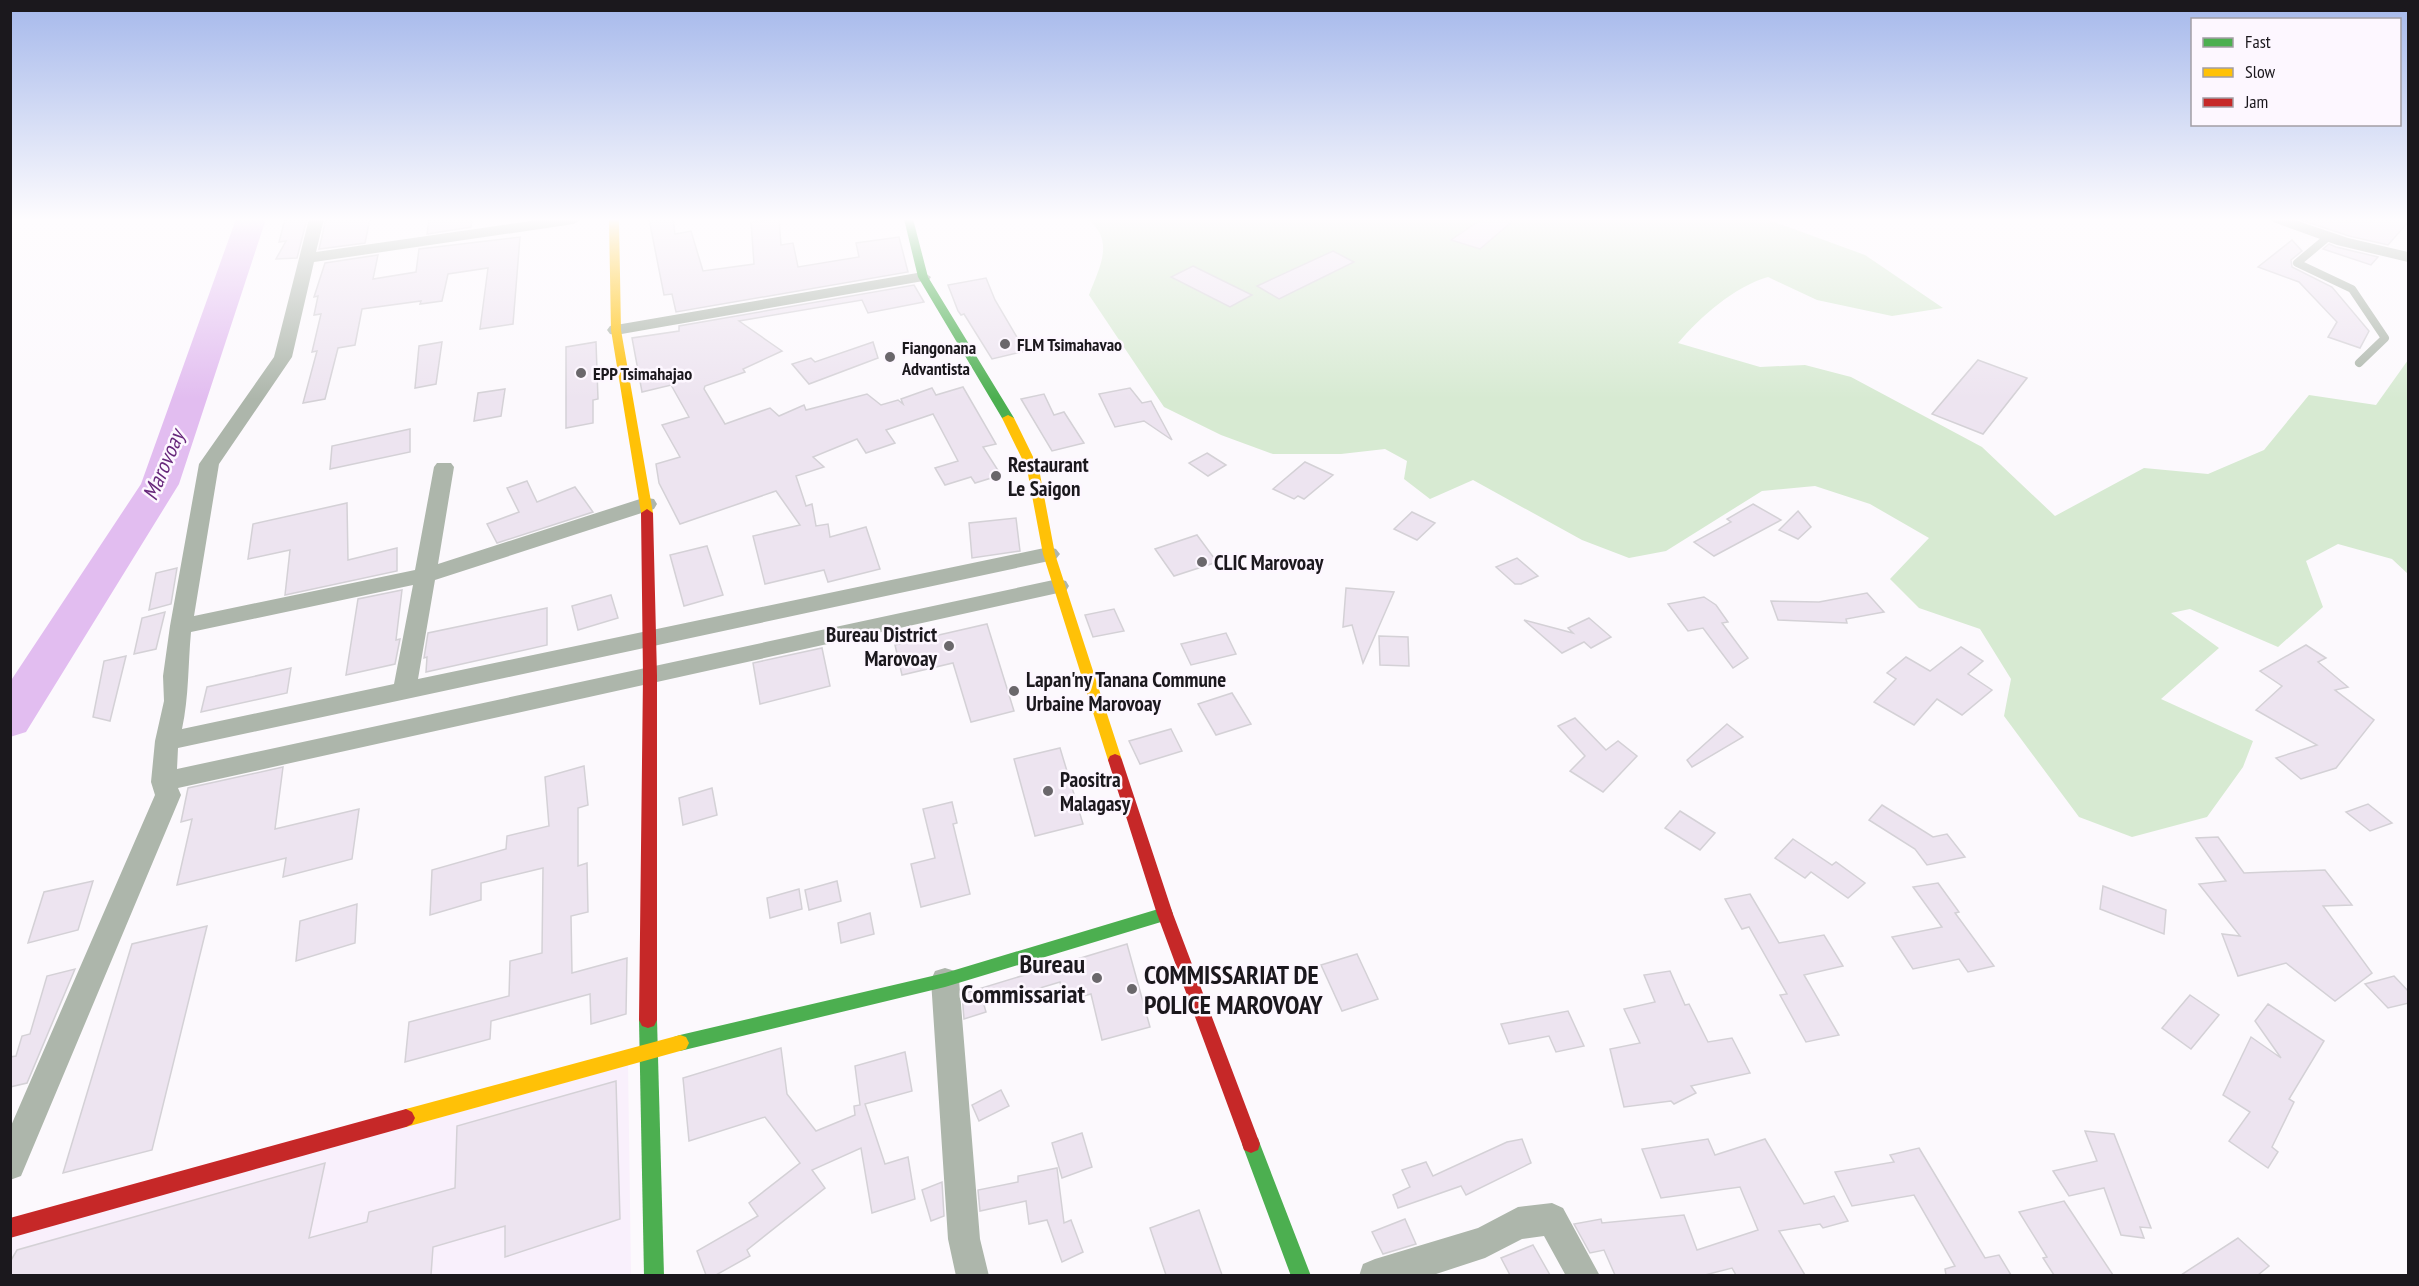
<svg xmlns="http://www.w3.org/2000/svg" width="2419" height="1286" viewBox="0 0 2419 1286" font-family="'PT Sans Narrow',sans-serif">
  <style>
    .built { fill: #f9f0fc }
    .green { fill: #d7ead2 }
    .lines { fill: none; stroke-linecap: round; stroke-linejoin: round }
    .river { fill: #e2bdf0; fill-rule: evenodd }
    .building { fill: #ede4f0; stroke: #d4d1d6; stroke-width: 1.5 }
    .lane { stroke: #adb6ab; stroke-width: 8 }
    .street { fill: #adb6ab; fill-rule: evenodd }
    .fast { fill: #4caf50; fill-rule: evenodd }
    .slow { fill: #ffc107; fill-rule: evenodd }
    .jam { fill: #c62828; fill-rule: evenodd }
    .poi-dot { fill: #6a676b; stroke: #fdf7ff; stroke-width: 2 }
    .labels { text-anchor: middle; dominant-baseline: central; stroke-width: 5; stroke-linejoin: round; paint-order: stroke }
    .far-poi-label { font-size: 18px; font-weight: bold; fill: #1b181d; stroke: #fdf7ff; text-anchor: start }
    .poi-label { font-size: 21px; font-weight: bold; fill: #1b181d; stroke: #fdf7ff; text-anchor: start }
    .water-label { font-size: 22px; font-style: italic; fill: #67287b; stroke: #fdf7ff }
    .near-poi-label { font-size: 26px; font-weight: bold; fill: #1b181d; stroke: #fdf7ff; text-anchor: end }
  </style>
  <rect width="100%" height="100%" fill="#fcf9fd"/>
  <path class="built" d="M628 1065 631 1275 11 1276V1237Z"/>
  <path class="green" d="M1087 219H1766L1865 255 1943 308 1892 316 1817 300 1768 277C1734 287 1701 316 1678 343L1760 367 1805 365 1851 377 1982 447 2055 516 2144 468 2208 474 2264 450 2309 395 2376 405 2408 360V574L2392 559 2338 544 2306 561 2323 607 2278 647 2190 609 2171 613 2219 648 2161 699 2253 741 2243 767 2207 817 2132 837 2079 817 2004 716 2011 679 1980 629 1919 608 1890 579 1929 538 1870 504 1815 486 1762 491 1666 551 1629 558 1582 540 1473 480 1430 499 1404 479 1407 461 1385 449 1341 454H1273L1221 435 1164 407 1089 295C1099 268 1116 240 1087 219Z"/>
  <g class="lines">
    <path class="river" d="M236 219H266L179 484 26 732 10 737V682L141 484Z"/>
  </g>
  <g class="building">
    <path d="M285 219H307L297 258 276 259 286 241 279 242Z"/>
    <path d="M326 219H370L365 243 319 249Z"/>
    <path d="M429 219H472L471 227 427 234Z"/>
    <path d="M649 219H673L675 234 691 231 703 271 754 264 751 222 779 219 781 245 793 243 798 267 859 257 856 243 899 237 908 272 676 312 672 294 664 295Z"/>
    <path d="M1482 219H1515L1480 249 1451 240Z"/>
    <path d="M2298 219H2409V221L2388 245 2349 236Z"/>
    <path d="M520 237 513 324 480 329 488 268 448 274 442 301 420 304 421 301 362 309 355 345 338 348 325 399 303 403 317 351 312 352 321 314 314 315 318 296 314 297 325 263 378 255 373 279 416 272 419 249Z"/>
    <path d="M2292 240 2302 251 2291 260 2292 267 2332 287 2369 331 2360 348 2328 337 2337 322 2299 282 2258 267Z"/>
    <path d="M2329 244 2336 247 2378 257 2371 265 2323 249Z"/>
    <path d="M1333 251 1354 262 1279 299 1257 286Z"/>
    <path d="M1193 266 1252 295 1230 307 1171 277Z"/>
    <path d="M986 278 995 300 1025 351 992 359 964 314 961 315 958 311 948 285Z"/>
    <path d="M914 285 924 302 868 313 862 300 739 321 782 351 743 369 745 372 705 386 704 389 725 424 770 408 779 416 804 405 806 410 867 394 881 405 898 400 903 404 901 399 932 388 936 395 963 387 996 444 983 447 1001 475 975 483 971 477 945 485 935 468 958 461 933 414 886 430 895 443 866 453 857 439 813 457 824 467 796 476 806 506 812 504 816 526 828 524 830 537 866 527 880 569 828 582 824 570 765 584 753 536 800 525 776 491 680 524 659 483 656 464 680 457 662 425 689 417 671 385 642 392 632 338 679 331V326Z"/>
    <path d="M442 342 436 384 415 388 419 346Z"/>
    <path d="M596 342 598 399 593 400V423L566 428V347Z"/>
    <path d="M873 342 878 358 809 384 792 364 811 358 815 362Z"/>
    <path d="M1978 360 2027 378 1983 434 1932 414Z"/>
    <path d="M1130 388 1142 403 1151 401 1172 440 1144 421 1115 427 1099 394Z"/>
    <path d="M505 389 501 416 474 421 478 393Z"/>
    <path d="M1044 394 1054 415 1064 412 1084 443 1052 451 1021 399Z"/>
    <path d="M410 429V452L330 469 332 446Z"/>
    <path d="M1207 453 1226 465 1208 476 1189 463Z"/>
    <path d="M1305 462 1333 475 1304 499 1298 496 1294 499 1273 489Z"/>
    <path d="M527 481 537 502 575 487 593 512 497 543 487 524 519 512 507 488Z"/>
    <path d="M347 503 348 560 397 548V571L285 595 290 550 248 559 253 524Z"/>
    <path d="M1753 504 1781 520 1714 556 1694 542 1731 522 1727 519Z"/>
    <path d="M1798 511 1811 527 1798 539 1779 530Z"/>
    <path d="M1412 512 1435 523 1417 540 1394 529Z"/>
    <path d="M1016 518 1020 551 972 558 969 523Z"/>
    <path d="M1197 535 1217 562 1174 576 1155 549Z"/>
    <path d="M707 546 723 595 684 606 670 555Z"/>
    <path d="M1517 558 1538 576 1521 584H1515L1496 567Z"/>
    <path d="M177 568 171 604 149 610 156 573Z"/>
    <path d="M1346 588 1394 592 1363 663 1352 625 1343 627Z"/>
    <path d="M402 590 396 640 400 639 395 664 346 675 358 599Z"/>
    <path d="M1867 593 1884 612 1846 619 1847 623 1778 620 1771 601 1819 602Z"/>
    <path d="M611 595 618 618 578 630 572 606Z"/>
    <path d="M1704 597 1716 605 1728 622 1722 623 1748 658 1733 668 1703 628 1688 631 1668 604Z"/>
    <path d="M547 608V645L426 672 427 657 424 658 428 633Z"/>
    <path d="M1114 609 1124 631 1093 637 1085 615Z"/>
    <path d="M165 612 156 649 134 654 142 618Z"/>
    <path d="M1589 618 1611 637 1591 648 1584 642 1562 653 1524 620 1573 633 1568 628Z"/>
    <path d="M987 624 1014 711 971 722 953 663 902 675 895 645Z"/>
    <path d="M1226 633 1236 654 1191 665 1181 644Z"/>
    <path d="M1379 636 1408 637 1409 666 1380 665Z"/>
    <path d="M2306 645 2326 658 2318 662 2348 687 2335 690 2374 720 2336 768 2301 779 2276 758 2317 745 2256 710 2282 686 2260 671Z"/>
    <path d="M1961 647 1983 661 1968 674 1992 690 1962 715 1937 699 1914 725 1874 702 1896 679 1887 673 1906 657 1930 671Z"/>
    <path d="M822 648 830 686 760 704 753 663Z"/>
    <path d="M126 656 110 721 93 717 104 661Z"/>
    <path d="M291 668 287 693 201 712 207 687Z"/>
    <path d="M1232 693 1251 724 1216 735 1198 704Z"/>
    <path d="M1575 718 1606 750 1618 741 1637 756 1603 792 1570 771 1585 756 1558 726Z"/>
    <path d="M1727 724 1743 737 1692 767 1687 760Z"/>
    <path d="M1171 729 1182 751 1140 764 1129 741Z"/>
    <path d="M1060 748 1083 824 1035 836 1014 759Z"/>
    <path d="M584 766 588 805 578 808V866L587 863 588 912 571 916 572 973 627 958 626 1014 591 1024 590 994 491 1021 490 1039 405 1062 409 1022 509 996 510 961 542 953 543 868 481 883V900L430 915 432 870 506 849 507 836 549 826 545 777Z"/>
    <path d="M283 767 275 829 359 809 352 859 283 877 286 858 177 885 192 819 181 822 188 788Z"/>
    <path d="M712 788 717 815 683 825 679 798Z"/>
    <path d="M952 802 957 823 953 824 970 894 921 907 911 864 935 858 923 809Z"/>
    <path d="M2368 804 2392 823 2370 831 2346 812Z"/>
    <path d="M1882 805 1933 837 1947 834 1965 857 1927 865 1915 849 1869 820Z"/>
    <path d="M1680 811 1715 833 1700 850 1665 828Z"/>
    <path d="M2218 837 2244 873 2325 870 2352 905 2323 906 2372 973 2335 1001 2286 963 2238 976 2222 934 2240 936 2199 884 2226 881 2196 838Z"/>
    <path d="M1793 839 1832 865 1836 862 1865 883 1848 898 1811 872 1805 878 1775 858Z"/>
    <path d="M93 881 78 930 28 943 44 892Z"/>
    <path d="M837 881 841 901 809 910 805 890Z"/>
    <path d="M1938 883 1959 912 1955 913 1994 966 1968 972 1959 959 1913 969 1892 937 1942 927 1913 887Z"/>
    <path d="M2103 886 2166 910 2164 934 2100 909Z"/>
    <path d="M799 889 802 909 770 918 767 898Z"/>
    <path d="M1750 894 1779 943 1824 935 1843 966 1804 975 1839 1035 1806 1042 1780 995 1787 994 1749 927 1742 929 1725 899Z"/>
    <path d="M357 904 355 943 296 961 300 921Z"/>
    <path d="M870 913 874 934 841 943 838 923Z"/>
    <path d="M207 926 152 1150 63 1173 132 944Z"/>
    <path d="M1127 944 1150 1027 1102 1040 1091 994 1064 1001 1060 982 984 1005 986 1012 964 1019 962 994Z"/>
    <path d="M1357 954 1378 999 1342 1011 1321 965Z"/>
    <path d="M75 969 27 1083 10 1087V1057L16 1056 22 1036 30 1034 47 976Z"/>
    <path d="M1670 971 1685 1005 1689 1004 1708 1042 1732 1038 1750 1073 1691 1086 1696 1093 1674 1104 1671 1101 1624 1107 1610 1049 1640 1043 1624 1009 1655 1002 1644 975Z"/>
    <path d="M2394 976 2409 992V1003L2388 1008 2365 984Z"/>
    <path d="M2190 995 2219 1015 2191 1049 2162 1028Z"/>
    <path d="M2268 1004 2324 1041 2289 1099 2294 1102 2272 1147 2278 1152 2268 1168 2229 1141 2250 1112 2223 1095 2251 1037 2281 1058 2255 1021Z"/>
    <path d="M1568 1011 1584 1046 1556 1052 1549 1036 1509 1044 1501 1024Z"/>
    <path d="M781 1048 787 1094 816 1131 855 1115 854 1106 860 1105 855 1066 905 1052 912 1091 865 1104 885 1164 908 1157 915 1199 872 1213 861 1148 812 1170 825 1188 747 1250 750 1256 716 1275H706L697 1251 758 1216 749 1203 800 1163 765 1117 689 1141 683 1078Z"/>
    <path d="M616 1081 620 1219 505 1257V1226L433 1247 431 1275H10V1262L17 1250 325 1163 309 1238 367 1222 369 1212 455 1188 457 1126Z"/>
    <path d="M1001 1090 1009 1106 979 1121 972 1105Z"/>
    <path d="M2085 1131 2114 1134 2151 1228 2140 1227 2144 1238 2121 1235 2104 1188 2069 1196 2053 1171 2097 1161Z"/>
    <path d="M1082 1133 1092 1167 1062 1178 1052 1143Z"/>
    <path d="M1522 1139 1531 1163 1466 1195 1461 1186 1398 1208 1393 1195 1410 1187 1402 1170 1426 1162 1433 1176 1507 1142Z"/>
    <path d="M1708 1139 1715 1155 1765 1139 1804 1204 1834 1196 1848 1221 1823 1228 1820 1224 1779 1231 1805 1275H1736L1732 1268 1705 1275H1615L1604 1250 1590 1253 1574 1224 1601 1219 1602 1223 1684 1215 1697 1250 1758 1230 1740 1187 1661 1198 1642 1149Z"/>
    <path d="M1919 1148 1985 1258 1999 1255 2011 1275H1946L1945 1269 1955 1266 1914 1195 1852 1206 1835 1172 1894 1162 1890 1155Z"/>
    <path d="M1057 1168 1064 1223 1071 1220 1083 1252 1062 1262 1047 1220 1029 1224 1026 1201 980 1211 978 1190 1018 1182V1176Z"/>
    <path d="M942 1182 944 1216 931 1221 922 1190Z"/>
    <path d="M2064 1201 2113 1275H2054L2043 1258 2047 1257 2019 1212Z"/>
    <path d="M1199 1210 1222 1275H1166L1150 1228Z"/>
    <path d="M1405 1219 1416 1244 1383 1254 1372 1232Z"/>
    <path d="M2238 1238 2269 1266 2258 1275H2181Z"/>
    <path d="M1533 1245 1550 1275H1510L1501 1258Z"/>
  </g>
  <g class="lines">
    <path class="lane" d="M2328 237 2297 263 2352 289 2385 338 2359 363"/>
    <g class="street">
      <path d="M309 219H324L316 252 545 219H582L574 224 314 262 292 357 219 464 194 616 415 570 434 467 437 463H451L454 467 438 564 640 499 647 498 654 499 657 504 654 509 435 580 418 679 1049 547 1056 549 1060 554 1056 559 1049 561 178 748 177 769 1058 579 1066 581 1069 586 1066 591 1058 593 178 788 181 795 21 1176 10 1180V1128L155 795 151 782 155 741 164 701 163 676 170 626 199 464 274 357ZM413 585 394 684 182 729C189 697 188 664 191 632Z"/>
      <path d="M2270 219H2292L2348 238 2408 252V262L2337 245 2273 222Z"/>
      <path d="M923 272 931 277 929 280 616 335 610 334 607 330 610 326 616 325Z"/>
      <path d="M945 968 955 971 959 980 980 1239 989 1276H956L948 1239 931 980 935 971Z"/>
      <path d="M1552 1203 1563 1208 1600 1276H1566L1544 1236 1522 1239 1485 1258 1430 1276H1359L1363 1264 1375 1259 1478 1228 1518 1207Z"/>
    </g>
    <g class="fast">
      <path d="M904 219H913L928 277 1014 418 1012 420 1008 421 1002 418 918 277Z"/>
      <path d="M1165 907 1171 909 1173 914 1171 919 945 987 680 1051 674 1049 671 1043 674 1037 680 1035 945 973Z"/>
      <path d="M648 1012 654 1014 657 1020 664 1276H644L639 1020 642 1014Z"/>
      <path d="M1251 1135 1258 1138 1260 1144 1311 1276H1291L1242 1144 1244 1138Z"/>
    </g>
    <g class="slow">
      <path d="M609 219H619L621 330 653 513 647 517 641 513 611 330Z"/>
      <path d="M1008 415 1014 418 1039 469 1055 554 1122 760 1120 764H1110L1108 760 1043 554 1027 469 1002 418Z"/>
      <path d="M680 1035 686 1037 689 1043 686 1049 680 1051 406 1127 400 1124 397 1118 400 1112 406 1109Z"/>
    </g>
    <g class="jam">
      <path d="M647 509 653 513 657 676V1020L654 1026 648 1028 642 1026 639 1020 643 676 641 513Z"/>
      <path d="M1115 754 1120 756 1122 760 1173 914 1260 1144 1258 1150 1251 1153 1244 1150 1242 1144 1157 914 1108 760 1110 756Z"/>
      <path d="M406 1109 412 1112 415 1118 412 1124 406 1127 10 1238V1218Z"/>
    </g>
  </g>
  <linearGradient id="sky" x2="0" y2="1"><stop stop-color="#a5b8eb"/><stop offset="0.55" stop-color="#fefcfe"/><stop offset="1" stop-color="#fefcfe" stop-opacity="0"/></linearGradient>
  <rect width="2419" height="399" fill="url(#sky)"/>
  <g class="poi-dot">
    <circle cx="1005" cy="344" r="6"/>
    <circle cx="890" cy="357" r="6"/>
    <circle cx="581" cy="373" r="6"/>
    <circle cx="996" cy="476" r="6"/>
    <circle cx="1202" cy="562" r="6"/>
    <circle cx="949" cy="646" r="6"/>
    <circle cx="1014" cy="691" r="6"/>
    <circle cx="1048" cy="791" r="6"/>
    <circle cx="1097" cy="978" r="6"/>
    <circle cx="1132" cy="989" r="6"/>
  </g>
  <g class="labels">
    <g class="far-poi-label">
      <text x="1017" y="344">FLM Tsimahavao</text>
      <text x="902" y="347">Fiangonana<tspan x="902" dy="21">Advantista</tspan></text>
      <text x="593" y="373">EPP Tsimahajao</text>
    </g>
    <g class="poi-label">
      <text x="1008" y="464">Restaurant<tspan x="1008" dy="24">Le Saigon</tspan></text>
      <text x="1214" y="562">CLIC Marovoay</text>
      <text x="937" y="634" text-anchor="end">Bureau District<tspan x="937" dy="24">Marovoay</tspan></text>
      <text x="1026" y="679">Lapan'ny Tanana Commune<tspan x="1026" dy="24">Urbaine Marovoay</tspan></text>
      <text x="1060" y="779">Paositra<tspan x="1060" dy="24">Malagasy</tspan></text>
    </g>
    <g class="water-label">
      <text transform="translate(163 465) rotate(-67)">Marovoay</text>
    </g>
    <g class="near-poi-label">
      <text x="1085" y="963">Bureau<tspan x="1085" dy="30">Commissariat</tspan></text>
      <text x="1144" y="974" text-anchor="start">COMMISSARIAT DE<tspan x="1144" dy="30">POLICE MAROVOAY</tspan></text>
    </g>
  </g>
  <rect width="2419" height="1286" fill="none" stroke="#1b181d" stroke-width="24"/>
  <rect x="2191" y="18" width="210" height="108" fill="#fdf7ff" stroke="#a39ea5" stroke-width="1.5"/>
  <rect x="2203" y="38" width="30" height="9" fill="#4caf50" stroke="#a39ea5" stroke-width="1.5"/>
  <text x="2245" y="48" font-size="18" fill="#1b181d">Fast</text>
  <rect x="2203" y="68" width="30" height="9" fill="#ffc107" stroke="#a39ea5" stroke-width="1.5"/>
  <text x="2245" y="78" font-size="18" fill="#1b181d">Slow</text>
  <rect x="2203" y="98" width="30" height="9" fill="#c62828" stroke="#a39ea5" stroke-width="1.5"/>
  <text x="2245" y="108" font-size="18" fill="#1b181d">Jam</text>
</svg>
